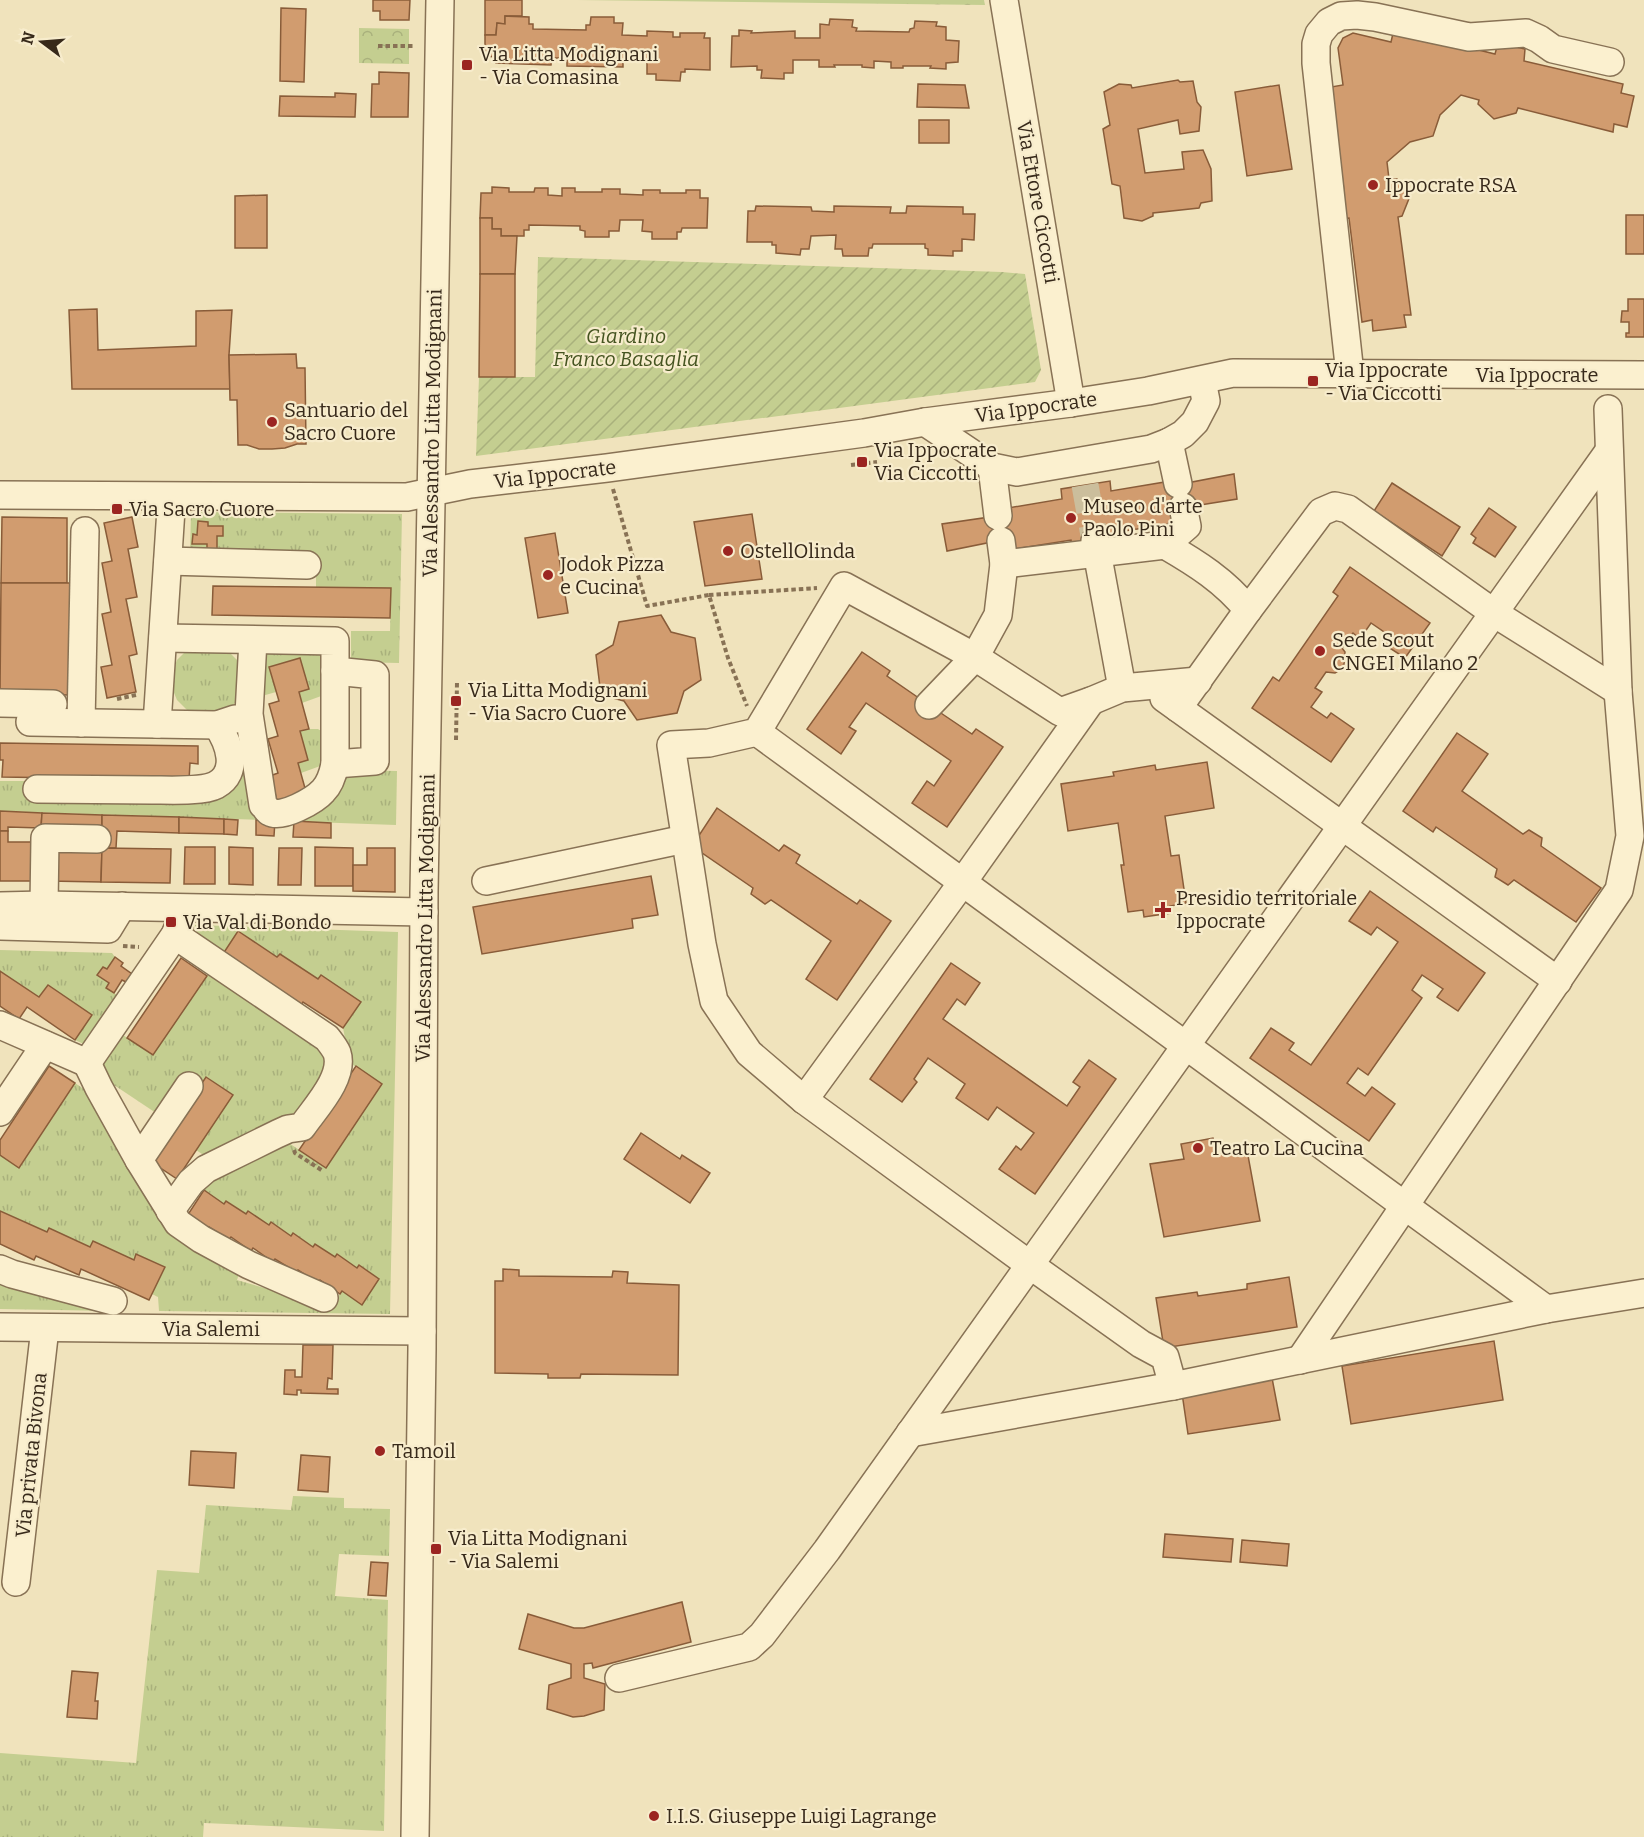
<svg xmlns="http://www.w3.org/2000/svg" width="1644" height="1837" viewBox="0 0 1644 1837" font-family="Bitter,serif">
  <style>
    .grass { fill: url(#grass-tufts) }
    .park { fill: url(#park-crowns) }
    .garden { fill: url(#garden-furrows) }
    .building { fill: #d19c6f; stroke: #895c39; stroke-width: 1.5 }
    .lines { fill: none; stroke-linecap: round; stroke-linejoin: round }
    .minor-tunnel { stroke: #cbbe9c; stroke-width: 27; stroke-dasharray: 27 14; stroke-linecap: butt }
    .minor-casing { stroke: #887255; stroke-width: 30 }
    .path { stroke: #887255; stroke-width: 4; stroke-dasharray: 4.5 3; stroke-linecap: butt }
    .minor { stroke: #fbf0cf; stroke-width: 27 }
    .poi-dot { fill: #9b2521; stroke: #f7eccc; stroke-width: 2 }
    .labels { text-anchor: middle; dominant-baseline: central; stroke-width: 4.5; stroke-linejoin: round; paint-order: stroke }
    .poi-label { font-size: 20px; fill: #37291a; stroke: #f7eccc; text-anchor: start }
    .street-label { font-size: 20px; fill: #37291a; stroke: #f7eccc }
    .park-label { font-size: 20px; font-style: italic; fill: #455420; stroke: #f7eccc }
  </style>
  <defs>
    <pattern id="grass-tufts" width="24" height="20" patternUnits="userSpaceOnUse" patternTransform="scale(1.5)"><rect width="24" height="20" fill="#c4ce90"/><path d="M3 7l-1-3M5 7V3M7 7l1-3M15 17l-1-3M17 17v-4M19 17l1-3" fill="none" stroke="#a9b17c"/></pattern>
    <pattern id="park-crowns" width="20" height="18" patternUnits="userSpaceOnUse" patternTransform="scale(1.5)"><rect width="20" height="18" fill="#c4ce90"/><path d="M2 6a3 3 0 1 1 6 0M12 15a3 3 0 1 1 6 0" fill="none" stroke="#a9b17c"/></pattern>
    <pattern id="garden-furrows" width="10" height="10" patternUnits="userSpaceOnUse" patternTransform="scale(1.5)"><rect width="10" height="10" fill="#c4ce90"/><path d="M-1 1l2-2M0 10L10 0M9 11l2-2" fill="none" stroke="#a9b17c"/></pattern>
  </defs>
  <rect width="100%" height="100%" fill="#f0e3bc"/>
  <g class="grass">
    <path d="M191 512 402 514 399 663 351 662V631H390L391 588 316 587V556L190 554Z"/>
    <path d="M187 650H227L237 660 242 674 237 701 227 711 200 716 187 710 177 700 172 688V673L177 660Z"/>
    <path d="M265 650 322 651 324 695 302 703 299 692 309 688 300 658 269 667 276 692 262 696Z"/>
    <path d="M245 725 261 820 0 811V781H28L215 793 232 732Z"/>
    <path d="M309 729H318L326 734 323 765 301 773 298 763 308 760 300 731Z"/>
    <path d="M349 770 397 771 396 825 283 821Z"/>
    <path d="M195 925 398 932 390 1314 159 1311 158 1297 152 1294 164 1267 137 1254 134 1260 90 1247 49 1228 47 1232 0 1211V1155L20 1167 75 1083 94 1096 127 1167 148 1202 171 1232 241 1268 237 1280 331 1307 342 1291 362 1304 379 1279 359 1266 357 1268 335 1257 315 1244 313 1247 293 1233 291 1236 271 1223 269 1225 246 1214 227 1201 224 1204 204 1190 216 1172 283 1139 326 1168 382 1084 350 1063 343 1028 361 1002 321 976 318 979 280 954 277 957 239 931 221 957 194 938Z"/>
    <path d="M0 950 112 953 115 957 107 969 103 967 98 975 109 983 106 988 123 999 88 1046 75 1040 92 1015 48 985 39 997 0 971Z"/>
    <path d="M211 970 324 1048 328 1068 298 1112 211 1160 196 1150 232 1095 207 1077 201 1085 159 1115 105 1079 99 1058 117 1031 153 1055Z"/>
    <path d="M0 1283 113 1311 0 1309Z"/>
    <path d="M293 1496 344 1498V1508L390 1509 389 1556 339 1554 335 1596 388 1600 384 1831 204 1823 203 1837H0V1753L136 1763 157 1570 199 1573 206 1505 291 1510Z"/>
  </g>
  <g class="park">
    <path d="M577 0H984L985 5Z"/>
    <path d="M359 28 409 29V64L359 63Z"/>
  </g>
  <path class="garden" d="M538 257 1002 272 1025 274 1041 370 1035 382 476 456 479 377H535Z"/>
  <g class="building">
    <path d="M373 0H410L409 20H380V11H373Z"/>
    <path d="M485 0H522V16H505V24L497 23 496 35H485Z"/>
    <path d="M281 8 306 9 304 82 280 81Z"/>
    <path d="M505 16 529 17V24H533V29L586 30V25H590L591 17H614V23H623L622 35 647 36V31L673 32V37H680V33H705L704 38H710V70L685 69V72H681L680 81 656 80V74H647V61H623V67L567 66V58H552L551 65 496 63V57L485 56V35H496L497 23 505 24Z"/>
    <path d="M830 19 853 20 852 27 857 28 856 31 909 32 910 29 914 28 915 21 937 22 936 26 946 27V40L959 41 958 62 946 63V69L930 68 931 66H903V68H891V62L874 61V68L862 67V65H834L835 67H819V60H793V73H784V79L761 78 762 70H757V66L731 67 732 36H739V30L752 31 751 33 795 31V38H820V24L829 25Z"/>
    <path d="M1394 29 1495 54 1498 43 1525 49 1524 61 1623 84 1621 93 1634 96 1627 127 1614 124 1613 132 1518 108 1516 113 1494 119 1478 104 1479 100 1461 95 1440 115 1433 136 1410 142 1387 162 1389 179H1397L1410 196 1402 216 1398 217 1411 315H1404L1406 327 1373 331 1372 320 1362 322 1349 218 1338 219 1334 193 1344 191 1331 87 1343 85 1338 48 1343 38 1353 33 1391 42Z"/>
    <path d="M379 72 409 73 408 117H371L372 84H379Z"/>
    <path d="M1178 80 1180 82 1193 81 1197 102 1201 107 1199 131 1180 134 1178 120 1138 129 1145 173 1184 169 1182 152 1203 150 1211 169 1212 201 1201 203 1199 208 1153 213V216L1142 221 1124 218 1120 186 1112 184 1103 129 1110 125 1104 92 1119 84 1131 85 1132 88Z"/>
    <path d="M918 84 965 85 969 108 917 107Z"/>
    <path d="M1279 85 1292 169 1247 176 1235 92Z"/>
    <path d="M335 93 356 94 355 117 279 116 280 96 335 97Z"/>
    <rect x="919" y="120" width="30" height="23"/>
    <path d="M492 187 509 188V192H534L535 188H548V195L562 196V188H575V192H602V189H620V194L643 195V190H660V193H686V190H700V198H708L707 228H682L681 232H677V239H652V232L642 231 643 220H620L619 231H609V237H585V231L580 230V226L529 225V230H524V236H501V229H492V218H480L481 193H492Z"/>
    <path d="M267 195V248H235V196Z"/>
    <path d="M756 206 811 207 812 211 834 212V206L891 207 890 213H906L907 206 963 207V214H975L974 240 962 239V251H953V256L928 255V249L925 248V244H873L872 248H869L868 256H843L842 249H835L836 235 811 236 809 249H801L800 255 776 253V245H772V242H747L748 211H755Z"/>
    <rect x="1626" y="215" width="18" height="39"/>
    <path d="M480 218H492V229H501V236H517L515 274H480Z"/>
    <path d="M480 274H515V377H479Z"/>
    <path d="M1628 299H1644V337H1626V333H1629V322H1621L1622 311H1628Z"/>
    <path d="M97 309 98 350 196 346V311L232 310 229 355 230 389H72L69 310Z"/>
    <path d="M296 354 297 368H305L306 444H297L285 448 272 449H259L247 445H238L237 400H230L229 355Z"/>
    <path d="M1234 474 1237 499 1175 509 1177 523 1117 532 1118 537 1072 545 1071 540 1009 550 1007 539 947 551 942 524 1003 515 1002 509 1062 499 1061 489 1110 481 1111 491 1171 481V486Z"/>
    <path d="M1392 483 1460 527 1442 556 1374 511Z"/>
    <path d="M1489 508 1516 527 1495 557 1473 543 1476 538 1471 534Z"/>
    <path d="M752 514 762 579 705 586 694 522Z"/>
    <path d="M2 517 67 518V583H1Z"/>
    <path d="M132 517 138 547 128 549 137 597 126 599 137 654 129 656 136 692 107 698 101 667 112 665 102 614 111 612 102 563 112 561 104 523Z"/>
    <path d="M198 521 208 522V526H223V536H217V550L207 549V544H192L193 534 197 535Z"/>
    <path d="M555 533 568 613 538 618 525 538Z"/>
    <path d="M1350 567 1430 623 1405 658 1382 643 1387 634 1371 623 1360 639 1353 633 1342 648 1345 652 1344 664 1340 670 1335 673 1326 672 1315 688 1322 692 1311 707 1327 718 1331 713 1354 729 1331 762 1252 708 1273 677 1279 681 1338 596 1333 592Z"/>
    <path d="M1 583H72L71 695 0 694Z"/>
    <path d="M213 586 391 588 390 618 212 615Z"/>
    <path d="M661 615 671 632 695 638 701 680 684 691 677 713 637 720 624 701 601 695 596 655 613 645 619 622Z"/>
    <path d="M862 652 890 671 887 676 929 705 972 734 976 729 1003 747 947 827 912 803 927 781 934 786 951 761 866 703 849 727 856 731 841 754 807 729Z"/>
    <path d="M300 658 309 689 299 692 309 729 300 731 308 760 298 763 308 799 279 807 270 776 278 773 268 739 278 736 269 704 279 701 269 667Z"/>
    <path d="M1457 733 1488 754 1462 791 1523 834 1529 830 1542 838 1541 846 1601 888 1576 922 1514 880 1508 885 1495 877 1497 869 1436 827 1433 832 1403 811Z"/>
    <path d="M0 743 198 746V764L190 763 189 780 2 777 3 760H0Z"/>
    <path d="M1207 762 1214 808 1165 816 1171 856 1179 855 1186 903 1170 906 1171 913 1144 917 1143 910 1128 912 1121 865H1124L1118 823 1068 831 1061 784 1114 776 1113 772 1155 765 1156 770Z"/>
    <path d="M717 808 779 851 784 845 800 855 796 863 857 904 860 900 891 921 837 1000 806 979 831 941 771 900 765 904 751 894 753 888 692 846Z"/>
    <path d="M0 811 42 813 41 828 8 827V831H0Z"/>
    <path d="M42 813 102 815V830L41 828Z"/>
    <path d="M102 815 179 817V833L117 831 116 848H102Z"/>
    <path d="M179 817 224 819V834L179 833Z"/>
    <path d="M224 819 238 820 237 835 224 834Z"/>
    <path d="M256 820 275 821 274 836 256 835Z"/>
    <path d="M294 821 331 823V838L293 837Z"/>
    <path d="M0 831H8V842H32L31 881H0Z"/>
    <path d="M49 847 102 848 101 882 48 881Z"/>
    <path d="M185 847H215V884H184Z"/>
    <path d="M229 847 253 848V885L229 884Z"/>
    <path d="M315 847 353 848V886H315Z"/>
    <path d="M102 848 171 849 170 883 101 882Z"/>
    <path d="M279 848H302L301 885H278Z"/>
    <path d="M367 848H395V892L353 891V865H367Z"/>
    <path d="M651 876 658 915 632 919 633 928 482 954 473 907Z"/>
    <path d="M1370 891 1485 973 1458 1011 1437 997 1443 989 1422 975 1412 990 1422 998 1368 1075 1358 1068 1347 1083 1365 1096 1372 1087 1395 1104 1369 1141 1250 1058 1271 1028 1294 1043 1289 1050 1311 1065 1398 942 1377 927 1371 935 1349 921Z"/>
    <path d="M238 931 277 957 280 954 318 979 321 975 361 1002 343 1028 303 1002 301 1006 221 957Z"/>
    <path d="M115 957 123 963 121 966 132 974 126 982 122 980 114 993 106 988 109 983 97 975 103 967 107 969Z"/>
    <path d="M181 958 207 976 153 1055 127 1038Z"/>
    <path d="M951 963 980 983 965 1005 957 999 943 1019 1067 1106 1080 1087 1073 1082 1089 1060 1116 1079 1035 1194 999 1169 1016 1146 1021 1150 1034 1133 997 1107 988 1120 956 1098 965 1084 928 1058 914 1079 917 1082 902 1102 870 1079Z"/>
    <path d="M0 971 39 997 48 985 92 1015 75 1040 27 1007 19 1019 0 1006Z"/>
    <path d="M49 1066 75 1083 19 1168 0 1155V1140Z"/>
    <path d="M356 1066 382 1084 326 1168 299 1150Z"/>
    <path d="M206 1077 233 1095 177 1179 150 1161Z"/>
    <path d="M641 1133 680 1159 682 1155 710 1173 690 1203 624 1159Z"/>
    <path d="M1213 1138 1218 1154 1247 1150 1260 1221 1164 1237 1150 1164 1184 1159 1181 1144Z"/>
    <path d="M204 1190 224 1204 226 1201 246 1214 248 1211 269 1225 271 1222 291 1236 293 1233 313 1247 315 1244 335 1257 337 1254 357 1268 359 1265 379 1279 362 1305 342 1291 340 1294 320 1280 318 1283 298 1270 296 1272 275 1259 273 1262 253 1248 251 1251 231 1237 229 1240 209 1227 207 1229 187 1216Z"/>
    <path d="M0 1211 47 1232 49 1228 90 1247 93 1241 134 1260 136 1254 165 1267 149 1300 81 1269 79 1275 36 1256 34 1260 0 1244Z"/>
    <path d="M503 1269 519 1270V1276L612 1277 613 1271 628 1272 627 1283 679 1285 678 1375 581 1374 580 1378H548V1374L495 1373V1281H503Z"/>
    <path d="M1289 1277 1297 1327 1164 1348 1156 1298 1197 1292 1198 1296 1247 1289V1284Z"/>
    <path d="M1494 1341 1503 1400 1351 1424 1342 1366Z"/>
    <path d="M303 1345H333L332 1379 328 1378 327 1389H338V1394L301 1393V1390H297V1395L284 1394 285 1370H295V1377H302Z"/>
    <path d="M1272 1378 1280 1420 1188 1434 1182 1393Z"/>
    <path d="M191 1451 236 1453 234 1488 189 1485Z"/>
    <path d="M301 1455 330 1457 328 1492 298 1490Z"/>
    <path d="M1165 1534 1233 1539 1231 1562 1163 1557Z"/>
    <path d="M1242 1540 1289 1544 1287 1566 1240 1562Z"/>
    <path d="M371 1562 388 1563 386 1596 368 1595Z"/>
    <path d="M682 1602 691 1642 593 1668 592 1663 584 1664V1678L605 1684 604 1710 584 1716 573 1717 547 1709 549 1685 571 1678V1664L519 1649 528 1614 574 1628H584Z"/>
    <path d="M72 1671 98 1673 95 1701H98L97 1719 67 1717Z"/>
  </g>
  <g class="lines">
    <path class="minor-tunnel" d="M1085 485 1095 541"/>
    <defs>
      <g id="minor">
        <path d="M1004 0 1071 403"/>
        <path d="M1350 374 1316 63V44L1319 34 1329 22 1341 16 1357 15 1375 17 1469 37 1526 33 1539 39 1553 49 1610 62"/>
        <path d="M925 422 992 467 1017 472 1151 449 1169 442 1183 434 1195 422 1206 401 1202 381"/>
        <path d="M1169 442 1178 484"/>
        <path d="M992 467 998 516"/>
        <path d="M0 495 407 497 470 484 607 468 864 433 925 422 1071 403 1148 391 1233 373 1644 375"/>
        <path d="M1001 541 1004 564 1165 545 1187 526 1183 507"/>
        <path d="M1095 541 1122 688"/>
        <path d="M1165 545C1196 563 1225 581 1248 610"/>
        <path d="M168 561 307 565"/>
        <path d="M163 638 335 641V764C333 774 330 784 323 791 315 800 282 819 270 812 267 811 266 807 263 805L249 714 253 640"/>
        <path d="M1164 698 1558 981"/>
        <path d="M0 703 53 704"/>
        <path d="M929 705 975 657 998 615 1004 564"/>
        <path d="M1178 708 1248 610 1321 512 1335 506 1348 509 1494 613 1618 691"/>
        <path d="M30 722 217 725 235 719"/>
        <path d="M81 723 85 531"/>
        <path d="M157 724 171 509"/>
        <path d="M757 732 1546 1309"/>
        <path d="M335 764 375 761V675L335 671"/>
        <path d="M37 789C75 789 113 790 152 790 167 790 203 792 216 785 240 772 229 743 217 725"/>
        <path d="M486 881 685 839"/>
        <path d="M44 905 45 838 97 839"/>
        <path d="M0 906 44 905 424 912"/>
        <path d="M0 926 108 929 122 906"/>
        <path d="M0 1025 87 1063 175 935 179 925"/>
        <path d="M87 1063 99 1088 139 1160 178 1223 201 1239 249 1265 324 1298"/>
        <path d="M804 1100 962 883 1091 701"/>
        <path d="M0 1112 45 1045"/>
        <path d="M139 1160 189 1086"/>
        <path d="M170 1211 191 1182 206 1169 277 1134 288 1129 302 1127C315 1108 345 1077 337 1053 335 1048 330 1042 327 1038L175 935"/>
        <path d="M0 1269 12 1274 113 1301"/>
        <path d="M0 1327 422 1331"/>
        <path d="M1300 1360 1619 890 1630 836 1618 691 1608 409"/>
        <path d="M1173 1386 1165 1357 1141 1344 1030 1265 804 1100 749 1053 714 1001 702 944 671 745 709 743 757 732 844 586 975 657 1060 712 1091 701 1122 688 1198 681"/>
        <path d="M910 1433 1173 1386 1546 1309 1644 1293"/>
        <path d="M16 1582 45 1328"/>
        <path d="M619 1678 749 1647 762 1635 827 1550 1609 451"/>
        <path d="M415 1837 422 1349 424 892 440 0"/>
      </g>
    </defs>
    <use href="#minor" class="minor-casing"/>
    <g class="path">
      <path d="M378 46H414"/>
      <path d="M851 465 877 462"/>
      <path d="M613 489 647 606 709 595 728 658 747 706"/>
      <path d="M709 595 817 588"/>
      <path d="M117 699 136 695"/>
      <path d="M456 740 457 682"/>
      <path d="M123 946 139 947"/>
      <path d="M294 1150 295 1153 323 1171"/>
    </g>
    <use href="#minor" class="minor"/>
  </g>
  <g class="poi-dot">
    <rect x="461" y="59" width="12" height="12" rx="3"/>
    <circle cx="1373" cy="185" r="6"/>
    <rect x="1307" y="375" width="12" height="12" rx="3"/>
    <circle cx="272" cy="422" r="6"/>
    <rect x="856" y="456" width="12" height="12" rx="3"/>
    <rect x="111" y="503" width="12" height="12" rx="3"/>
    <circle cx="1071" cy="518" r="6"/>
    <circle cx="728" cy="551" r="6"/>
    <circle cx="548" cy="575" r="6"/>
    <circle cx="1320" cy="651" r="6"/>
    <rect x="450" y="695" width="12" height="12" rx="3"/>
    <path d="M1160 901h6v6h6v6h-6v6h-6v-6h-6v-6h6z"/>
    <rect x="165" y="916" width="12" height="12" rx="3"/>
    <circle cx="1198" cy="1148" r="6"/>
    <circle cx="380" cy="1451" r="6"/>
    <rect x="430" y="1543" width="12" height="12" rx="3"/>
    <circle cx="654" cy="1816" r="6"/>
  </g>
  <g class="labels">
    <g class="poi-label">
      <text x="479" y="54">Via Litta Modignani<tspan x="479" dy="23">- Via Comasina</tspan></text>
      <text x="1385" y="185">Ippocrate RSA</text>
      <text x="1325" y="370">Via Ippocrate<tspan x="1325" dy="23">- Via Ciccotti</tspan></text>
      <text x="284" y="410">Santuario del<tspan x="284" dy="23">Sacro Cuore</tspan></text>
      <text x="874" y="450">Via Ippocrate<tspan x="874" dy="23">Via Ciccotti</tspan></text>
      <text x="1083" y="506">Museo d'arte<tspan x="1083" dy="23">Paolo Pini</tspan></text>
      <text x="129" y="509">Via Sacro Cuore</text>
      <text x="740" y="551">OstellOlinda</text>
      <text x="560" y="564">Jodok Pizza<tspan x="560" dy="23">e Cucina</tspan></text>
      <text x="1332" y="640">Sede Scout<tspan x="1332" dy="23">CNGEI Milano 2</tspan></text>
      <text x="468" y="690">Via Litta Modignani<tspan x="468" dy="23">- Via Sacro Cuore</tspan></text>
      <text x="1176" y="898">Presidio territoriale<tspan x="1176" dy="23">Ippocrate</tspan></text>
      <text x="183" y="922">Via Val di Bondo</text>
      <text x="1210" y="1148">Teatro La Cucina</text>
      <text x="392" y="1451">Tamoil</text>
      <text x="448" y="1538">Via Litta Modignani<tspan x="448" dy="23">- Via Salemi</tspan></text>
      <text x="666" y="1816">I.I.S. Giuseppe Luigi Lagrange</text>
    </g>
    <g class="street-label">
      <text transform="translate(1038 202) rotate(80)">Via Ettore Ciccotti</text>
      <text x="1537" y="375">Via Ippocrate</text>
      <text transform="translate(1036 407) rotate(-8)">Via Ippocrate</text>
      <text transform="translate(432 433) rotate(-89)">Via Alessandro Litta Modignani</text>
      <text transform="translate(555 474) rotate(-7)">Via Ippocrate</text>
      <text transform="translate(425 918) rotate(-89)">Via Alessandro Litta Modignani</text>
      <text x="211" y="1329">Via Salemi</text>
      <text transform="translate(31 1455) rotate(-84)">Via privata Bivona</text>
    </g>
    <g class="park-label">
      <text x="626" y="336">Giardino<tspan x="626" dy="23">Franco Basaglia</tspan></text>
    </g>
  </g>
  <g transform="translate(42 42) rotate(286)" stroke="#f7eccc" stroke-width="4.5" paint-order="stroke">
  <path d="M0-4.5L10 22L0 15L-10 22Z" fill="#37291a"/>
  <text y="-9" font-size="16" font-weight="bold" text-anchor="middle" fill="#37291a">N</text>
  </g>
</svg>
